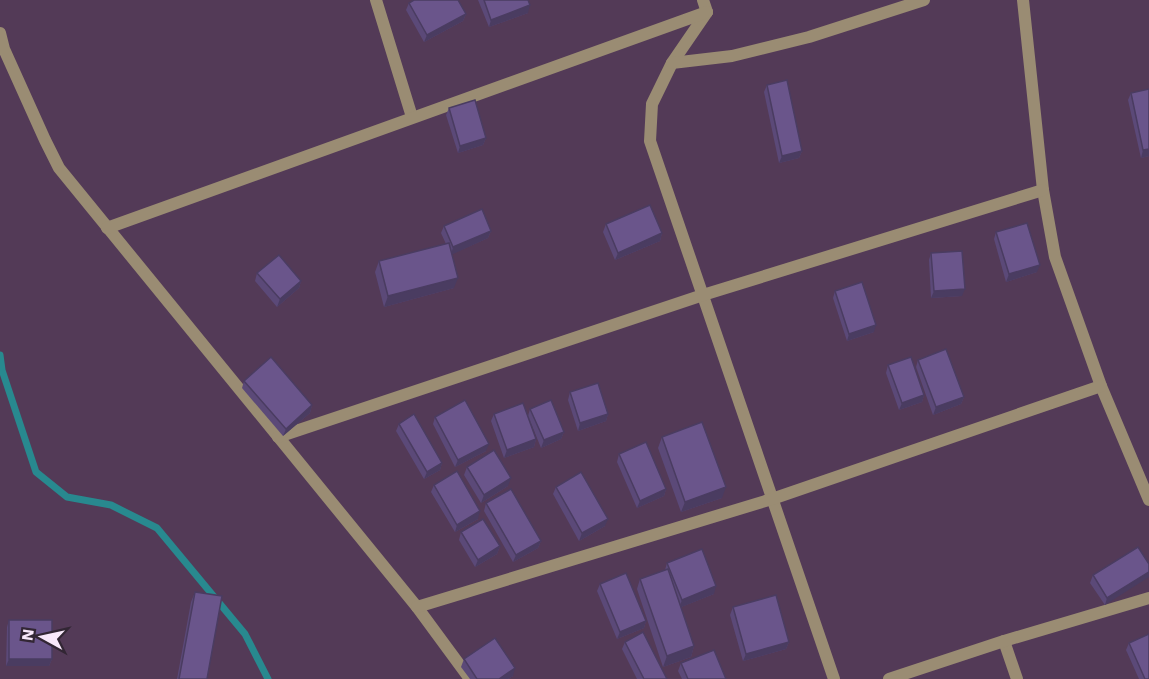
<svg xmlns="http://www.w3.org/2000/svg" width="1149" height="679" viewBox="0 0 1149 679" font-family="'Work Sans',sans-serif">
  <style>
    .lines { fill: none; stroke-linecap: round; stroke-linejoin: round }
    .stream { stroke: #28898f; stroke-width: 7 }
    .minor { stroke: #9a8c73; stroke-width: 12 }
    .wall { fill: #5b4978 }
    .shaded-wall { fill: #4a3c61 }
    .building { fill: #6a558b; stroke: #4a3c61; stroke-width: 1.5 }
  </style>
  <rect width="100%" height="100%" fill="#533a57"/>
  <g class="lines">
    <path class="stream" d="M0 355 2 370 36 472 67 497 111 505 157 528 245 634 268 679"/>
    <g class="minor">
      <path d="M376 0 412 117"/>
      <path d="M703 0 707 12"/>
      <path d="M1023 0 1043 190 1055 257 1101 386 1149 500"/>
      <path d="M707 12 672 63 652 104 650 141 834 679"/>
      <path d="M0 33 4 49 45 140 59 168 417 607 470 679"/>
      <path d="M672 63 732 56 809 37 924 0"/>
      <path d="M107 228 707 12"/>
      <path d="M278 437 703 295 1043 190"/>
      <path d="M417 607 772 499 1101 386"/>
      <path d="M1004 641 1017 679"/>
      <path d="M889 679 1004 641 1149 598"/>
    </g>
  </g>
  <g class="wall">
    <path d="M478 0H528V13L489 27Z"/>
    <path d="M409 3 466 14 463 21 424 42 406 10Z"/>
    <path d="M767 85 802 151 799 158 779 163 764 92Z"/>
    <path d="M1149 89V156L1141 158 1128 100 1131 93Z"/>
    <path d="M449 108 486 138 483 145 458 153 446 115Z"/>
    <path d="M606 224 662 233 660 241 615 260 603 232Z"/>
    <path d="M444 226 491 231 488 238 452 254 454 288 384 307 375 272 379 261 446 244 441 233Z"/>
    <path d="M996 232 1037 272 1006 282 994 239Z"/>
    <path d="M931 253 962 296 931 298 929 260Z"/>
    <path d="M257 273 301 281 299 288 277 307 255 281Z"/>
    <path d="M835 291 874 332 847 341 833 298Z"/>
    <path d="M918 360 964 397 961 404 933 415 916 367Z"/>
    <path d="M888 365 924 395 922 402 899 410 886 373Z"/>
    <path d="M244 381 312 405 310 413 283 436 242 388Z"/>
    <path d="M570 392 608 414 606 421 578 431 568 400Z"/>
    <path d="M530 409 564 432 561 439 541 448 529 418 536 439 534 447 504 458 491 421 494 414 528 416Z"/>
    <path d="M435 417 486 451 455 467 433 424Z"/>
    <path d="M399 424 442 463 440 470 424 479 396 431Z"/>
    <path d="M662 437 722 498 681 512 658 448Z"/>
    <path d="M619 454 666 489 664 496 637 508 617 462Z"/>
    <path d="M467 467 508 486 481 503 464 475Z"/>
    <path d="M434 485 478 519 455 532 431 492Z"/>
    <path d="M556 487 605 526 579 541 553 494Z"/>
    <path d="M486 503 541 541 538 548 513 562 484 511Z"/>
    <path d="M461 532 500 546 497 554 475 567 459 540Z"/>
    <path d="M667 563 714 594 681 607 694 646 691 657 663 667 637 589 640 579 665 570Z"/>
    <path d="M1149 564 1105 605 1090 583 1093 575Z"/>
    <path d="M600 584 646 621 644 628 617 639 597 591Z"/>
    <path d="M195 592 207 679H177L191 602Z"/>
    <path d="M733 607 789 642 786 649 743 661 730 615Z"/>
    <path d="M9 620 52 659 49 666H6L7 627Z"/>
    <path d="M625 642 667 679H637L622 649Z"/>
    <path d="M1129 643 1149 679H1139L1126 650Z"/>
    <path d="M464 659 513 676 508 679H470L461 667Z"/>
    <path d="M681 663 726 679H682L678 671Z"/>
  </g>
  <g class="shaded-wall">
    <path d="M530 5 528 13 489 27 491 20Z"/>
    <path d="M466 14 463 21 424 42 427 35Z"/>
    <path d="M486 138 483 145 458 153 460 146Z"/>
    <path d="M1149 149V156L1141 158 1143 150Z"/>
    <path d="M802 151 799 158 779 163 782 156Z"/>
    <path d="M491 231 488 238 451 255 453 247Z"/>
    <path d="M662 233 660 241 615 260 618 253Z"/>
    <path d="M1040 265 1037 272 1006 282 1009 274Z"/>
    <path d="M458 278 454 288 384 307 388 296Z"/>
    <path d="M301 281 299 288 277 307 280 299Z"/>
    <path d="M965 289 962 296 931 298 934 291Z"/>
    <path d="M876 325 874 332 847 341 849 334Z"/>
    <path d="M924 395 922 402 899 410 902 403Z"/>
    <path d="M964 397 961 404 933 415 936 407Z"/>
    <path d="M312 405 310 413 283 436 286 429Z"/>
    <path d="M608 414 606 421 578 431 580 423Z"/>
    <path d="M564 432 561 439 541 448 544 440Z"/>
    <path d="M536 439 534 447 504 458 507 450Z"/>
    <path d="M489 444 486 451 455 467 458 460Z"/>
    <path d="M442 463 440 470 424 479 427 472Z"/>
    <path d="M511 478 508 486 481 503 484 495Z"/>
    <path d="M726 487 722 498 681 512 685 502Z"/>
    <path d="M666 489 664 496 637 508 640 501Z"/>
    <path d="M480 511 478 519 455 532 457 525Z"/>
    <path d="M608 519 605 526 579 541 582 533Z"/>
    <path d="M541 541 538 548 513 562 516 555Z"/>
    <path d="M500 546 497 554 475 567 478 560Z"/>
    <path d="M1149 572V577L1105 605 1107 598Z"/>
    <path d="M716 586 714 594 679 608 682 600Z"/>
    <path d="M646 621 644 628 617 639 620 632Z"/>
    <path d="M789 642 786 649 743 661 746 654Z"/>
    <path d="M694 646 691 657 663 667 667 656Z"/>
    <path d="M9 659H52L49 666H6Z"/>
    <path d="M515 668 513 676 508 679H499Z"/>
  </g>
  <g class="building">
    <path d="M414 0H458L466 14 427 35 409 3Z"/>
    <path d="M484 0H528L530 5 491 20Z"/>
    <path d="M787 80 802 151 782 156 767 85Z"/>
    <path d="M1149 89V149L1143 150 1131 93Z"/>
    <path d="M475 100 486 138 460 146 449 108Z"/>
    <path d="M650 205 662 233 618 253 606 224Z"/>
    <path d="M482 209 491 231 453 247 444 226Z"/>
    <path d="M1027 223 1040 265 1009 274 996 232Z"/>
    <path d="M449 243 458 278 388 296 379 261Z"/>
    <path d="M962 251 965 289 934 291 931 253Z"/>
    <path d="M279 255 301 281 280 299 257 273Z"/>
    <path d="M862 282 876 325 849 334 835 291Z"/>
    <path d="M946 349 964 397 936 407 918 360Z"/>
    <path d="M271 357 312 405 286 429 244 381Z"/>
    <path d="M911 357 924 395 902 403 888 365Z"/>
    <path d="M598 383 608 414 580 423 570 392Z"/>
    <path d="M465 400 489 444 458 460 435 417Z"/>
    <path d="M551 400 564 432 544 440 530 409Z"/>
    <path d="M523 403 536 439 507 450 494 414Z"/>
    <path d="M414 414 442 463 427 472 399 424Z"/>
    <path d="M702 422 726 487 685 502 662 437Z"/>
    <path d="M646 442 666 489 640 501 619 454Z"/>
    <path d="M494 450 511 478 484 495 467 467Z"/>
    <path d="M457 471 480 511 457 525 434 485Z"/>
    <path d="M581 472 608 519 582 533 556 487Z"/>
    <path d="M511 489 541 541 516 555 486 503Z"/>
    <path d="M483 519 500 546 478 560 461 532Z"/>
    <path d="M1138 547 1149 564V572L1107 598 1093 575Z"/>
    <path d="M702 549 716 586 682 600 667 563Z"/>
    <path d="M668 569 694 646 667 656 640 579Z"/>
    <path d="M626 573 646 621 620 632 600 584Z"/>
    <path d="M195 592 222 596 207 679H179Z"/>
    <path d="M776 595 789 642 746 654 733 607Z"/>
    <rect x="9" y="620" width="43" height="39"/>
    <path d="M643 632 667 679H644L625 642Z"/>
    <path d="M1149 634V679H1145L1129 643Z"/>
    <path d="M495 638 515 668 499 679H477L464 659Z"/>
    <path d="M714 650 726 679H688L681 663Z"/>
  </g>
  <g transform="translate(42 637) rotate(278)" stroke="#322634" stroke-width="4.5" paint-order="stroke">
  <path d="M0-4.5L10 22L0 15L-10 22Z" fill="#f8e8fa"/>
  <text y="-9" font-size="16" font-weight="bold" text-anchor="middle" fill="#f8e8fa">N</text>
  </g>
</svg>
